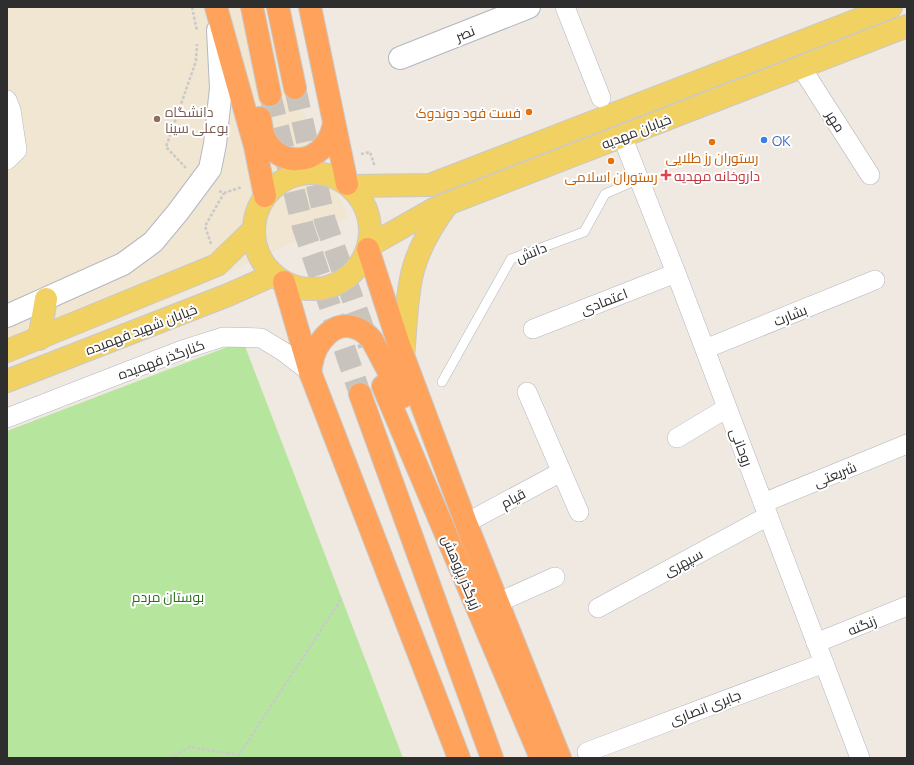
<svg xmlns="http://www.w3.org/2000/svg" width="914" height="765" viewBox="0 0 914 765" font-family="Manrope,Cairo,sans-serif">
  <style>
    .education { fill: #f0e6d1 }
    .green { fill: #b6e59e }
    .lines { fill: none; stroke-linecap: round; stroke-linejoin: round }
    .highway-tunnel { stroke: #c8c4bd; stroke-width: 22; stroke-dasharray: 22 11; stroke-linecap: butt }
    .lane-casing { stroke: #b4b7c1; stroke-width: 10 }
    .street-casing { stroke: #b4b7c1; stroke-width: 20 }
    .secondary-casing { stroke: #b4b7c1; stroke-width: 24 }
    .primary-casing { stroke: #c9c9c9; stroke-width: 24 }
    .highway-casing { stroke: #c9c9c9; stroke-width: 24 }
    .path { stroke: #c9c9c9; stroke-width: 2.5; stroke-dasharray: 3 2; stroke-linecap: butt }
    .lane { stroke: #fff; stroke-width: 9 }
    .street { stroke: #fff; stroke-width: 19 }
    .secondary { stroke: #fff; stroke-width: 22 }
    .primary { stroke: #f2d163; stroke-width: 22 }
    .highway { stroke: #ffa35c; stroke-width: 22 }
    .food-dot { fill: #e8710a; stroke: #fff; stroke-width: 1.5 }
    .education-dot { fill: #8d6e63; stroke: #fff; stroke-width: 1.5 }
    .shop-dot { fill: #3f7fe0; stroke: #fff; stroke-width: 1.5 }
    .health-dot { fill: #e0444e; stroke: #fff; stroke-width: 1.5 }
    .labels { text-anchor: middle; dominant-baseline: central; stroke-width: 4; stroke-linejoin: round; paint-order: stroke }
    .street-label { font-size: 14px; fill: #2e2e2e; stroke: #fff }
    .education-label { font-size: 14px; fill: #785e54; stroke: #fff; text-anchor: start }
    .food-label { font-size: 14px; fill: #c56008; stroke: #fff }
    .shop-label { font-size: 14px; fill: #366cbe; stroke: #fff; text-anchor: start }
    .health-label { font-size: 14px; fill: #be3a42; stroke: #fff; text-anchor: start }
    .park-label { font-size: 14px; fill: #2c6e1b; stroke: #fff }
  </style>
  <rect width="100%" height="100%" fill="#efe9e1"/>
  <path class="education" d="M7 7H263L265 21 348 217 179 295 7 363Z"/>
  <path class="green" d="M243 341 403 758H7V431Z"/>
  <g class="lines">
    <g class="highway-tunnel">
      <path d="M295 88 325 221 369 345"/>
      <path d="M270 95 303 227 360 394"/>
    </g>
    <defs>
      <path id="lane" d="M442 382 511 259 584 232 605 194 639 179"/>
      <g id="street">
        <path d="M565 7 601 98"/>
        <path d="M801 67 870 175"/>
        <path d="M7 100 11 110 17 150 7 160"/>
        <path d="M622 136 676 273 860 758"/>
        <path d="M533 329 676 273"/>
        <path d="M705 349 875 280"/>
        <path d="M527 392 579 512"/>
        <path d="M7 418 182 350 223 337 261 338 284 352 310 372"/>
        <path d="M677 438 727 408"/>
        <path d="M763 503 907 444"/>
        <path d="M466 523 561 472"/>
        <path d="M497 603 555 577"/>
        <path d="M598 608 768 516"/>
        <path d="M816 643 907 606"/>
        <path d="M587 752 824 663"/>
      </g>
      <g id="secondary">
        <path d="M400 58 529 7"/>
        <path d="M7 316 123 264 153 242 178 212 210 169 215 144 221 88 218 30"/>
      </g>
      <g id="primary">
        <circle cx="312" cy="231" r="58"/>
        <path d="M350 186 430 185 891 7"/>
        <path d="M369 246 434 209 907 26"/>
        <path d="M39 339 46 299"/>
        <path d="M7 351 217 265 253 230"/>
        <path d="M403 356C406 329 406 296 413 270 420 245 432 225 447 205"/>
        <path d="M7 381 228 295 273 275"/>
      </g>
      <g id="highway">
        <path d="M216 7 255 146 265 196"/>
        <path d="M252 7 270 95"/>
        <path d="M278 7 295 88"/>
        <path d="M310 7 347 184"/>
        <path d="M260 118C261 125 262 133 265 139 277 163 307 166 324 146 330 140 332 132 334 124"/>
        <path d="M368 249 398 342 466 523 560 758"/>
        <path d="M284 282 310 372 459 758"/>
        <path d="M310 372C312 361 314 349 322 340 337 321 357 322 372 340L402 397"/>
        <path d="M383 386 541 758"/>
        <path d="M360 394 492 758"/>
      </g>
    </defs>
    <use href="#lane" class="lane-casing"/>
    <use href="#street" class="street-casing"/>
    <use href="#secondary" class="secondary-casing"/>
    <use href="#primary" class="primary-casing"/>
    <use href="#highway" class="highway-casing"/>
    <g class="path">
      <path d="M192 7 197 31"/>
      <path d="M361 154 370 152 375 167"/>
      <path d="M186 168 166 147 196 61 197 44"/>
      <path d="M219 191 224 193 242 187"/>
      <path d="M211 244 205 226 224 193"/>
      <path d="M170 758 190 747 239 755 342 598"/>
    </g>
    <use href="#lane" class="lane"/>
    <use href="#street" class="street"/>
    <use href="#secondary" class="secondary"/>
    <use href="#primary" class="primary"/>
    <use href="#highway" class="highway"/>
  </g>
  <g class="food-dot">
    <circle cx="529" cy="112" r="4"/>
    <circle cx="712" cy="142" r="4"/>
    <circle cx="611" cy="161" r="4"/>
  </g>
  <circle class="education-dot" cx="157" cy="119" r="4"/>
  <circle class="shop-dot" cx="764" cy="140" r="4"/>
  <path class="health-dot" d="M664 169h4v4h4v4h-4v4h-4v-4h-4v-4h4z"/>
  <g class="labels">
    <g class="street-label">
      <text transform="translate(465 33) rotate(-22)">نصر</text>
      <text transform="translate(836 121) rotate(58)">مهر</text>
      <text transform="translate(636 131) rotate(-21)">خیابان مهدیه</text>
      <text transform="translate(531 252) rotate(-22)">دانش</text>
      <text transform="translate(604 301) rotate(-21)">اعتمادی</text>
      <text transform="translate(790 315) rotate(-22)">بشارت</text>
      <text transform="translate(141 329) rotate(-21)">خیابان شهید فهمیده</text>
      <text transform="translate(161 359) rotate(-20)">کنارگذر فهمیده</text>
      <text transform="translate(742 447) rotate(69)">روحانی</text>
      <text transform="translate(835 474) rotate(-22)">شریعتی</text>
      <text transform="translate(513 498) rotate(-28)">قیام</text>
      <text transform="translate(683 562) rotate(-28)">سپهری</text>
      <text transform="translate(462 572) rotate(67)">زیرگذر پژوهش</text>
      <text transform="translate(862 625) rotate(-22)">زنگنه</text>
      <text transform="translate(705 707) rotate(-21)">جابری انصاری</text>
    </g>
    <g class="education-label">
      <text x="165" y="111">دانشگاه<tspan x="165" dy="16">بوعلی سینا</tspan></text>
    </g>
    <g class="food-label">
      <text x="521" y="112" text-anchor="end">فست فود دوندوک</text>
      <text x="712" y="157">رستوران رز طلایی</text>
      <text x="611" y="176">رستوران اسلامی</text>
    </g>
    <g class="shop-label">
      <text x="772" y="140">OK</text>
    </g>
    <g class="health-label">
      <text x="674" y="175">داروخانه مهدیه</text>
    </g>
    <g class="park-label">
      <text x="168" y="596">بوستان مردم</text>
    </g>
  </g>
  <rect width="914" height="765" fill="none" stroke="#2e2e2e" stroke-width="16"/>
</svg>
